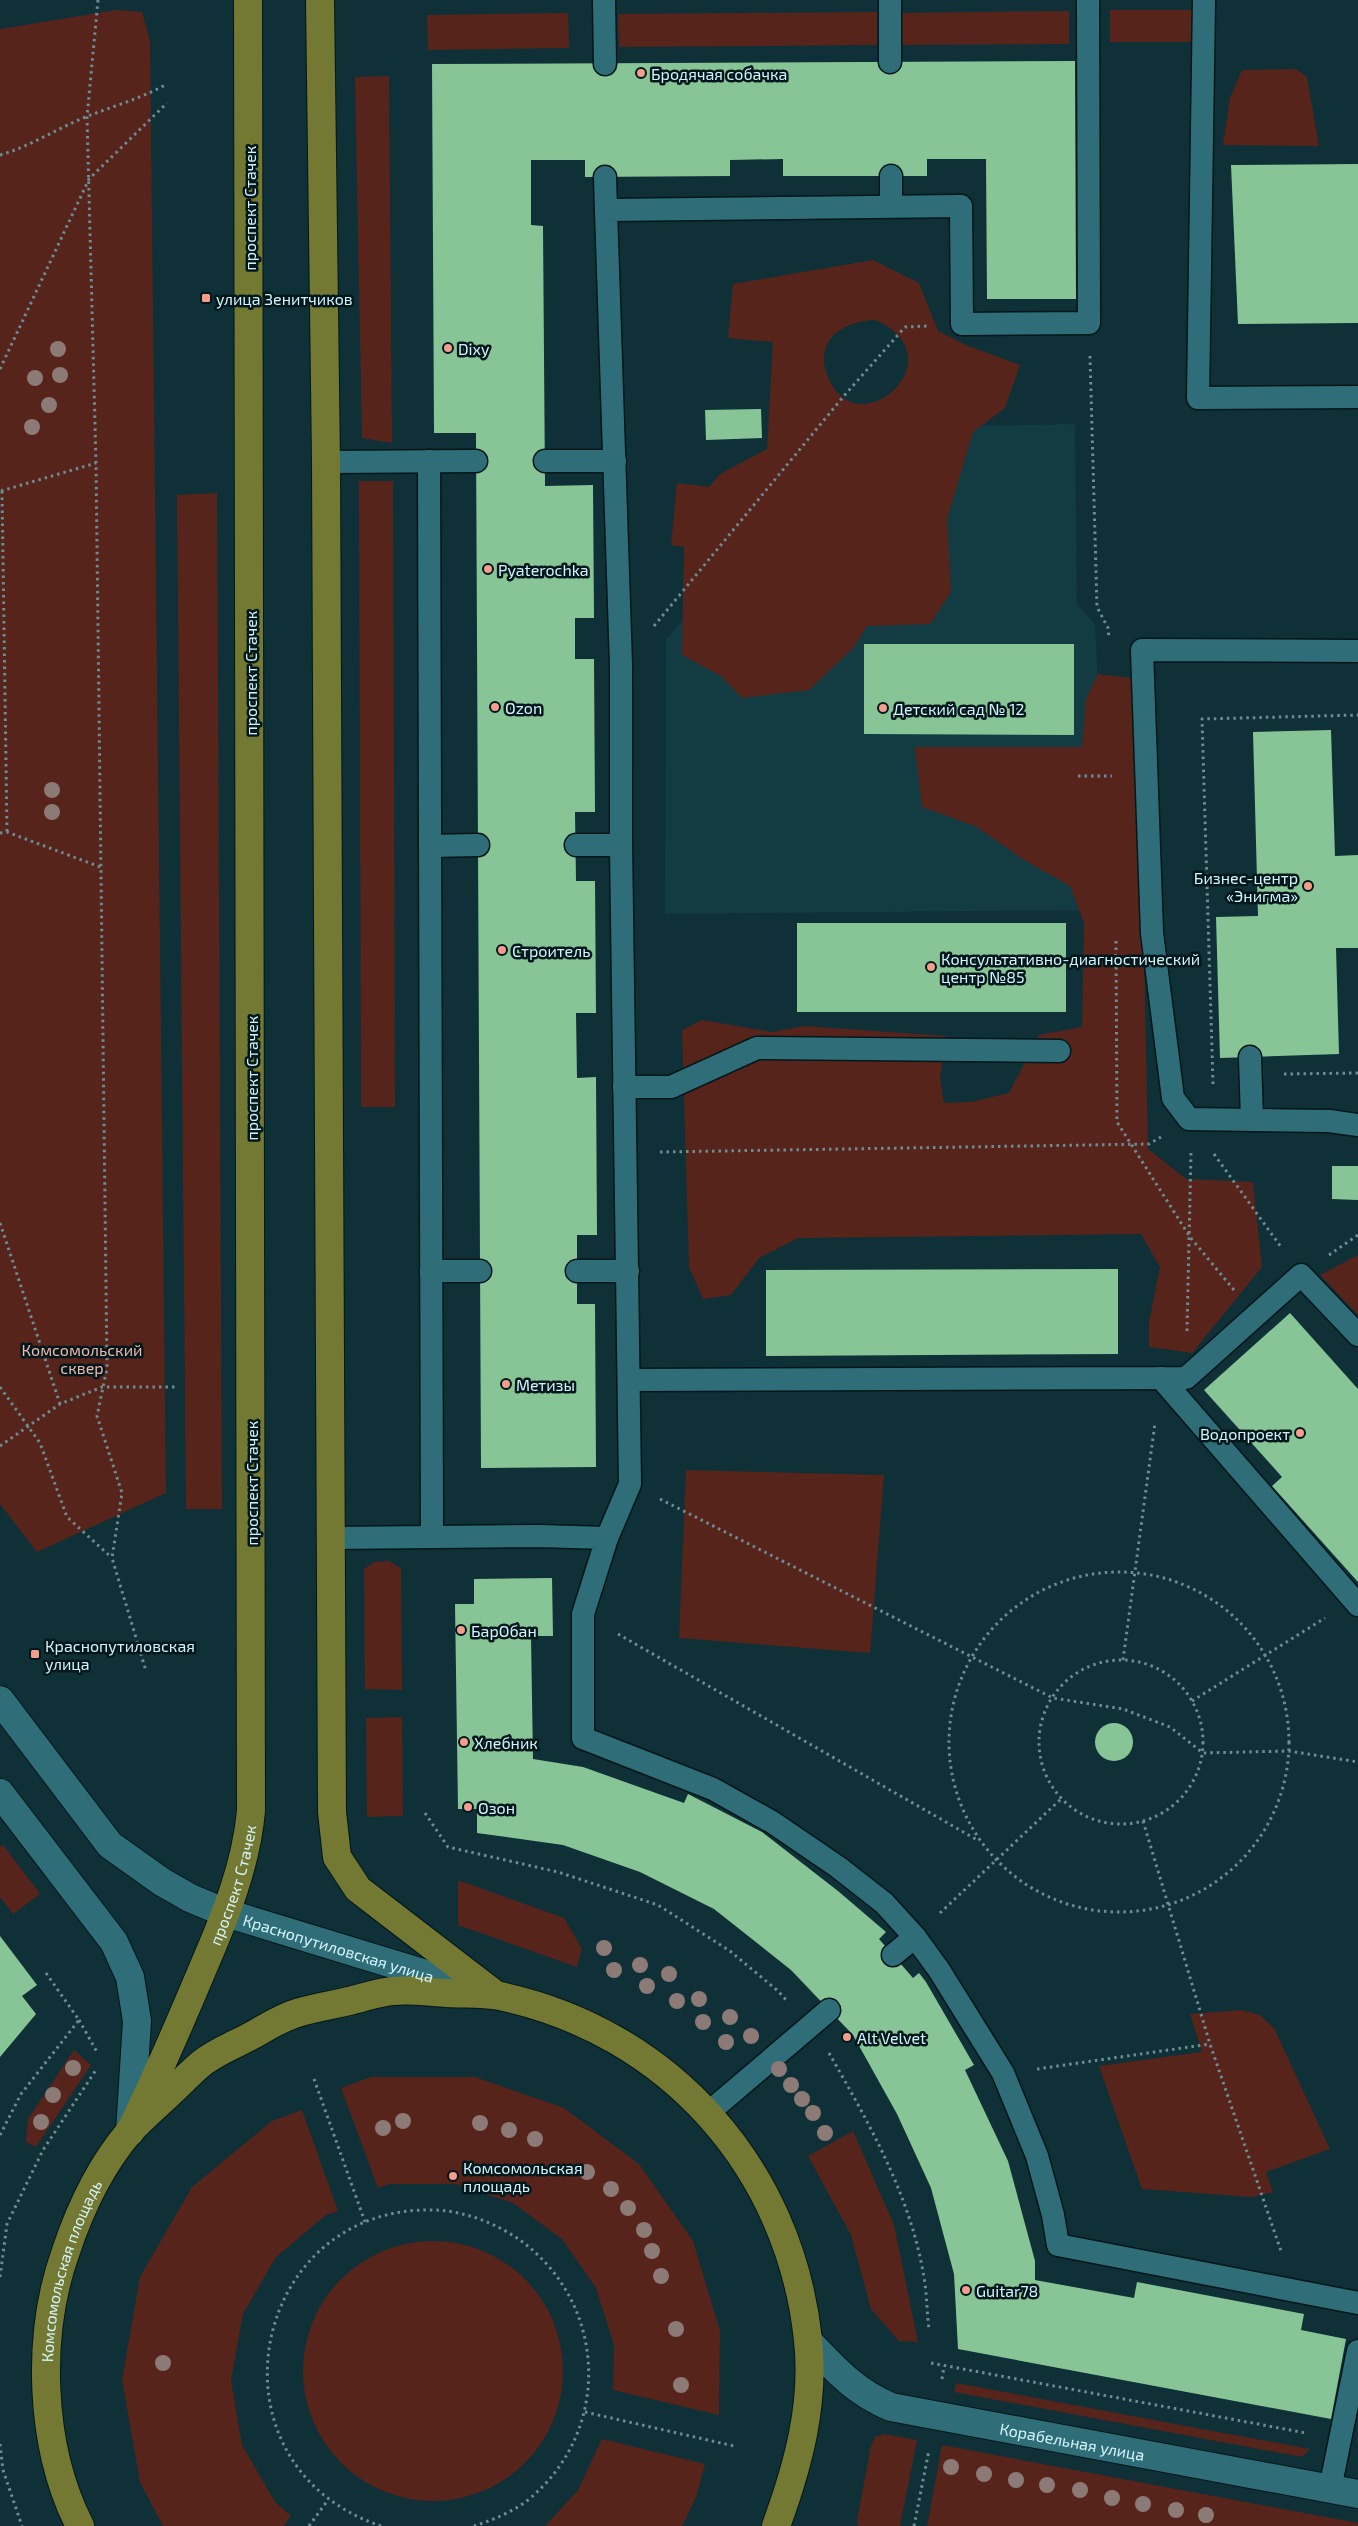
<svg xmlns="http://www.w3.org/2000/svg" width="1358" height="2526" viewBox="0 0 1358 2526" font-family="'Exo 2',sans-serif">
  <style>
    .built { fill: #133b42 }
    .green { fill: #57241c; fill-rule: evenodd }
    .building { fill: #88c596 }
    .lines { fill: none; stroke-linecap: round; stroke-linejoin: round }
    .service-casing { stroke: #04171a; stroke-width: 25 }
    .minor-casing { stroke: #04171a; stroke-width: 30 }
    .tertiary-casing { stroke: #04171a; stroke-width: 30 }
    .primary-casing { stroke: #04171a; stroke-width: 30 }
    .path { stroke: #6c8d93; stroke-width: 3; stroke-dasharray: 2.5 4; stroke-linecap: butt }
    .service { stroke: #2f6e79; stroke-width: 22 }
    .minor { stroke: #2f6e79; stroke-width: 28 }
    .tertiary { stroke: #2f6e79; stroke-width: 28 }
    .primary { stroke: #737932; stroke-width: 28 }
    .tree { fill: #8c7a76 }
    .poi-dot { fill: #f49d8d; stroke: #00171c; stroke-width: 2 }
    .labels { text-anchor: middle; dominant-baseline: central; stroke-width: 5; stroke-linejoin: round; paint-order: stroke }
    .poi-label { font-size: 16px; fill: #d5f4fa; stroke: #00171c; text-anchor: start }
    .street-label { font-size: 16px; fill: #d5f4fa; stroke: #00171c }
    .park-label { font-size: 16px; fill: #f4b7ab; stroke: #00171c }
  </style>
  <rect width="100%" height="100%" fill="#0e3036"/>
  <path class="built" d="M1075 424 1077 604 1095 624 1103 776 1105 910 665 914 666 640 844 428Z"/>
  <g class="green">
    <path d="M116 10 142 12 150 41 166 1493 37 1552 0 1504V29Z"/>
    <rect x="1110" y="10" width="83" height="32"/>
    <path d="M1069 11V44L899 45V13Z"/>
    <path d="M877 12V45L619 47 618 14Z"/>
    <path d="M568 13 569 48 428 50 427 15Z"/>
    <path d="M1296 69 1307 77 1319 146 1223 145 1230 98 1242 70Z"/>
    <path d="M389 76 392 443 362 438 355 77Z"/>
    <path d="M873 260 919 283 938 331 968 346 1020 365 1005 408 973 432 947 519 951 592 930 624 867 626 853 648 809 690 742 698 721 676 682 655 684 547 671 545 677 483 709 487 720 474 767 449 773 342 728 338 733 284ZM875 320C960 356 858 450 828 377 813 341 842 321 875 320Z"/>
    <path d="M359 481H393L395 1107H361Z"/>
    <path d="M217 493 222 1509H186L177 495Z"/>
    <path d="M1098 674 1132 678 1144 952 1148 1149 1186 1179 1253 1182 1262 1267 1192 1353 1149 1347V1322L1160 1267 1141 1234 798 1238 759 1258 731 1295 703 1299 689 1267 682 1030 702 1020 772 1032 804 1026 946 1036 940 1078 944 1103 971 1102 1009 1093 1039 1035 1082 1027 1084 923 1070 886 1024 860 975 826 922 807 915 747H1082L1086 699Z"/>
    <path d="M1358 1255V1315L1320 1275Z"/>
    <path d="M686 1470 884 1475 870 1653 679 1638Z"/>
    <path d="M389 1561 401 1568 402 1690 365 1689 364 1569 374 1562Z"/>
    <path d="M402 1717 403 1816 367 1817 366 1718Z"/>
    <path d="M3 1845 40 1894 13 1914 0 1897V1847Z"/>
    <path d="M458 1880 564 1918 582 1949 577 1967 458 1925Z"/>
    <path d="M1241 2010 1260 2015 1274 2028 1330 2149 1266 2172 1273 2192 1251 2197 1142 2189 1099 2066 1202 2052 1190 2014Z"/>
    <path d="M74 2050 91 2065 36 2147 26 2142 28 2119Z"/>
    <path d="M371 2077H475L564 2108 639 2164 693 2241 720 2331 719 2415 613 2390 614 2345 596 2288 562 2239 513 2203 456 2184H390L378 2188 341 2088Z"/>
    <path d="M302 2110 338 2211 326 2215 276 2257 243 2314 231 2380 242 2445 275 2502 291 2516 284 2526H163L140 2482 122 2380 140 2277 192 2187 272 2121Z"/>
    <path d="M853 2131 894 2225 918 2342 899 2341 871 2309 851 2235 808 2156Z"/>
    <circle cx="433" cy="2371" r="130"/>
    <path d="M956 2383 1310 2449 1302 2457 954 2392Z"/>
    <path d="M884 2434 917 2440 900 2526H858L857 2520 871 2446 875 2437Z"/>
    <path d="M602 2439 705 2464 696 2497 682 2526H545L578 2490Z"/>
    <path d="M942 2445 1358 2523V2526H927Z"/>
  </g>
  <g class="building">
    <path d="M1075 61 1076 299H987L986 159H927V176H783V159L730 160V176L585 177V160H531V225L543 226 545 486 593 485 594 618H575V659H594L595 812H575L576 881H595L596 1013H576L577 1078 596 1077 597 1235H577V1304H595L596 1467 481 1468 476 433H434L432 64Z"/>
    <path d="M1358 164V323L1238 324 1231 165Z"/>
    <path d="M761 409 762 438 706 440 705 410Z"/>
    <path d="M864 644H1074V735L864 734Z"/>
    <path d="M1331 730 1335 856 1358 855V948H1336L1339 1054 1220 1058 1216 917 1258 916 1253 732Z"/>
    <rect x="797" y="923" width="269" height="89"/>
    <path d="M1332 1166H1358V1200L1332 1199Z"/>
    <path d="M1118 1269V1354L766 1356V1270Z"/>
    <path d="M1290 1313 1358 1389V1582L1272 1486 1282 1477 1204 1390Z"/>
    <path d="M552 1578 553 1636H531L533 1759 583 1767 684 1803 688 1794 762 1832 838 1891 886 1932 879 1939 913 1978 919 1973 926 1982 974 2065 965 2070 1008 2161 1035 2261V2280L1134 2298 1137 2282 1304 2314 1301 2330 1346 2339 1331 2419 958 2349 954 2274 931 2188 897 2114 853 2035 791 1970 714 1909 640 1872 563 1845 477 1833V1809H458L455 1604H474V1579Z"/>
    <circle cx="1114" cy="1742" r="19"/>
    <path d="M0 1936 37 1985 22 1996 36 2014 0 2057Z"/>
  </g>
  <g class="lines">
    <defs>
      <g id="service">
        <path d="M604 0 605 64"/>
        <path d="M890 0V62"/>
        <path d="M1204 0 1198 398 1358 397"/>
        <path d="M891 176V206"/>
        <path d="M605 177 606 210"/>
        <path d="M429 461 432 1537"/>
        <path d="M545 461H615"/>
        <path d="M326 462 476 461"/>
        <path d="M1358 651 1142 650 1152 933 1173 1098 1189 1119 1329 1121 1358 1125"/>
        <path d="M576 845H621"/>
        <path d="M430 846 478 845"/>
        <path d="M1250 1057 1252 1120"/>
        <path d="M624 1087H671L757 1048 1059 1051"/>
        <path d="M431 1271H480"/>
        <path d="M577 1271H628"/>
        <path d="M1161 1378 1358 1605"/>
        <path d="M629 1380 1186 1378 1301 1275 1358 1335"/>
        <path d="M330 1538 539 1536 607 1538 583 1614V1738L713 1789 772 1822 838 1867 884 1903 915 1937 939 1970 1003 2073 1037 2156 1053 2215 1058 2245 1358 2303"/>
        <path d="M607 1538 630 1484 621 845V665L606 210 961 206 962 324 1089 323 1088 0"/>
        <path d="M893 1955 915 1937"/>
        <path d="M708 2113 829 2010"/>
        <path d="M1330 2489 1358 2351"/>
      </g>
      <g id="minor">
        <path id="s1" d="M809 2342C836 2370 855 2392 891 2407L1358 2494"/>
      </g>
      <g id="tertiary">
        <path id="s2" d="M0 1700 110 1845 162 1882 190 1898 226 1913 478 1990"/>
        <path d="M0 1793 114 1942 130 1977 137 2021 130 2132"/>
      </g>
      <g id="primary">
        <path d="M320 0 326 462 332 1812 337 1857 358 1889 496 1995"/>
        <path id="s3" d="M130 2132C156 2078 180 2023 203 1968 225 1917 246 1866 251 1811L248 0"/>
        <path id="s4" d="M80 2526C39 2446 36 2334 66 2251 80 2209 101 2165 130 2131 142 2118 156 2106 169 2094 180 2084 191 2072 202 2063 216 2052 234 2045 249 2037 264 2029 280 2018 297 2013 313 2008 332 2005 349 2001 363 1998 378 1992 393 1991 410 1989 429 1992 447 1993 464 1994 483 1993 500 1996 669 2032 790 2168 808 2340 815 2404 798 2466 776 2526"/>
      </g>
    </defs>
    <use href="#service" class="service-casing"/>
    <use href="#minor" class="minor-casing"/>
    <use href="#tertiary" class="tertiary-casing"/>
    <use href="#primary" class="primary-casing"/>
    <g class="path">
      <path d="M98 0 87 117 96 463 107 1368 97 1416 122 1493 112 1558 146 1671"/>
      <path d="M0 155C31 146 58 128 88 116 114 106 142 98 167 84"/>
      <path d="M1090 356 1097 607 1108 628 1109 637"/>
      <path d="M0 369 89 179 167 103"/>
      <path d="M1 491 96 463"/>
      <path d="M2 491 7 832"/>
      <path d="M654 626 843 397 905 327 929 326"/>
      <path d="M1078 776H1112"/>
      <path d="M0 833 7 832 103 868"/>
      <path d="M1116 941 1117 1122 1190 1237 1234 1290"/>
      <path d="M1284 1074 1358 1073"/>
      <path d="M1213 1084 1202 719 1358 715"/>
      <path d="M660 1152 1149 1144 1161 1137"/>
      <path d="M1214 1154 1281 1247"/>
      <path d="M0 1223 60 1404"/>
      <path d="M1329 1255 1358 1235"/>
      <path d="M1187 1331 1191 1152"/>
      <path d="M0 1387 40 1443 67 1517 111 1557"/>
      <path d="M0 1446 60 1404 102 1387H175"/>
      <path d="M660 1499 1053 1698 1123 1709 1170 1727 1203 1753 1289 1751 1358 1762"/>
      <circle cx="1119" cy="1742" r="170"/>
      <path d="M618 1634 979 1841"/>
      <path d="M1123 1660 1155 1423"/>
      <circle cx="1121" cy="1742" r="82"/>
      <path d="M1192 1701 1325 1618"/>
      <path d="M425 1813 448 1847 558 1872 658 1905 730 1951 778 1991 788 2002"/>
      <path d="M1143 1821 1210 2044 1282 2254"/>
      <path d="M940 1913 1062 1798"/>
      <path d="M79 2020 97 2052"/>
      <path d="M829 2053C870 2125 913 2200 925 2284 927 2299 927 2314 929 2329"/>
      <path d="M1037 2069 1210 2044"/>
      <path d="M314 2079 365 2222"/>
      <path d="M0 2135 21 2094 79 2020 46 1973"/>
      <path d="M0 2277 7 2224 43 2150 96 2070"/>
      <path d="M931 2363 1306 2433"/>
      <path d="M942 2379 944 2366"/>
      <path d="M585 2412 734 2446"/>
      <path d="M0 2444 3 2470 22 2526"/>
      <path d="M309 2526 328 2500"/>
      <path d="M381 2526C199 2465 249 2204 435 2210 463 2211 493 2222 517 2238 607 2300 614 2430 528 2500 512 2512 493 2520 474 2526"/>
      <path d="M914 2526 929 2450"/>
    </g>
    <use href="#service" class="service"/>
    <use href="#minor" class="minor"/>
    <use href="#tertiary" class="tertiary"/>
    <use href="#primary" class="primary"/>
  </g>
  <g class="tree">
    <circle cx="58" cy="349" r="8"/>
    <circle cx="60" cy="375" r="8"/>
    <circle cx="35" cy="378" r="8"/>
    <circle cx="49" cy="405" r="8"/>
    <circle cx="32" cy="427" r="8"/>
    <circle cx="52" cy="790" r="8"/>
    <circle cx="52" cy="812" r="8"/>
    <circle cx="604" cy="1948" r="8"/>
    <circle cx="640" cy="1965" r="8"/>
    <circle cx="614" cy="1970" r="8"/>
    <circle cx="669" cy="1974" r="8"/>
    <circle cx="647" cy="1986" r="8"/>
    <circle cx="699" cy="1999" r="8"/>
    <circle cx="677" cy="2001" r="8"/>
    <circle cx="730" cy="2017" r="8"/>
    <circle cx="703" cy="2022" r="8"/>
    <circle cx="751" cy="2036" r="8"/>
    <circle cx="726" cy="2042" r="8"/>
    <circle cx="73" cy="2068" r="8"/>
    <circle cx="779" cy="2069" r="8"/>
    <circle cx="791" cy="2085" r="8"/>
    <circle cx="53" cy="2095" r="8"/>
    <circle cx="802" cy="2099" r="8"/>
    <circle cx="813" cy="2113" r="8"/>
    <circle cx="403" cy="2121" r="8"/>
    <circle cx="41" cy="2122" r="8"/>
    <circle cx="480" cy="2123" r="8"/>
    <circle cx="383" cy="2128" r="8"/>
    <circle cx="509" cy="2130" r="8"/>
    <circle cx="825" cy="2133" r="8"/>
    <circle cx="535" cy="2139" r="8"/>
    <circle cx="587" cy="2172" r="8"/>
    <circle cx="611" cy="2189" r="8"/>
    <circle cx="628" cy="2208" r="8"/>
    <circle cx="644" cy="2230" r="8"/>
    <circle cx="652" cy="2251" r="8"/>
    <circle cx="661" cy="2276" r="8"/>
    <circle cx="676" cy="2329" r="8"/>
    <circle cx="163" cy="2363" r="8"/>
    <circle cx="681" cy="2385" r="8"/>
    <circle cx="951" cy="2467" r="8"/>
    <circle cx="984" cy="2474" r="8"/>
    <circle cx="1016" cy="2480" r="8"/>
    <circle cx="1047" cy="2485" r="8"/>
    <circle cx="1080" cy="2490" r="8"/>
    <circle cx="1112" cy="2498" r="8"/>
    <circle cx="1143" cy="2504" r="8"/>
    <circle cx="1176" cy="2510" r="8"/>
    <circle cx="1206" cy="2515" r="8"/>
  </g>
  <g class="poi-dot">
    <circle cx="641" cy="73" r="5"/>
    <rect x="201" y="293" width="10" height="10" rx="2.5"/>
    <circle cx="448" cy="348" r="5"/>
    <circle cx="488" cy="569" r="5"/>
    <circle cx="495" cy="707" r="5"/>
    <circle cx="883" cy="708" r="5"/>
    <circle cx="1308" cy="886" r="5"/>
    <circle cx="502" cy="950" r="5"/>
    <circle cx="931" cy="967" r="5"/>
    <circle cx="506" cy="1384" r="5"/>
    <circle cx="1300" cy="1433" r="5"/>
    <circle cx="461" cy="1630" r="5"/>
    <rect x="30" y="1649" width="10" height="10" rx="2.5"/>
    <circle cx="464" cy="1742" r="5"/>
    <circle cx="468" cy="1807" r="5"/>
    <circle cx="847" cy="2037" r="5"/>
    <circle cx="453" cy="2176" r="5"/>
    <circle cx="966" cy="2290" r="5"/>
  </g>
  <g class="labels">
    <g class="poi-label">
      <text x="651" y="73">Бродячая собачка</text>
      <text x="216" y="298">улица Зенитчиков</text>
      <text x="458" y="348">Dixy</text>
      <text x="498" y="569">Pyaterochka</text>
      <text x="505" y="707">Ozon</text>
      <text x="893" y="708">Детский сад № 12</text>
      <text x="1298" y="877" text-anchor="end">Бизнес-центр<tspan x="1298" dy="18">«Энигма»</tspan></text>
      <text x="512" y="950">Строитель</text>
      <text x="941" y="958">Консультативно-диагностический<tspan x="941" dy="18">центр №85</tspan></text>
      <text x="516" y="1384">Метизы</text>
      <text x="1290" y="1433" text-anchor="end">Водопроект</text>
      <text x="471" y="1630">БарОбан</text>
      <text x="45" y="1645">Краснопутиловская<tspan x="45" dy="18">улица</tspan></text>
      <text x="474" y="1742">Хлебник</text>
      <text x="478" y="1807">Озон</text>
      <text x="857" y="2037">Alt Velvet</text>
      <text x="463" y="2167">Комсомольская<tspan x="463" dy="18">площадь</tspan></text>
      <text x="976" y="2290">Guitar78</text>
    </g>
    <g class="street-label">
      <text transform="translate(249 208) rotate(-90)">проспект Стачек</text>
      <text transform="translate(250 673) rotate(-90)">проспект Стачек</text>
      <text transform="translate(251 1078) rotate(-90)">проспект Стачек</text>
      <text transform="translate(251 1483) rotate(-90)">проспект Стачек</text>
      <text stroke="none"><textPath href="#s3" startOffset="268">проспект Стачек</textPath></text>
      <text stroke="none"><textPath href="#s2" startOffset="435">Краснопутиловская улица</textPath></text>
      <text stroke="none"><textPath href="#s4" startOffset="264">Комсомольская площадь</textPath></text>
      <text stroke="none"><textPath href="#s1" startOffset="290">Корабельная улица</textPath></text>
    </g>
    <g class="park-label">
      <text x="82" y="1349">Комсомольский<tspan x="82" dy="18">сквер</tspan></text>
    </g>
  </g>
</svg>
